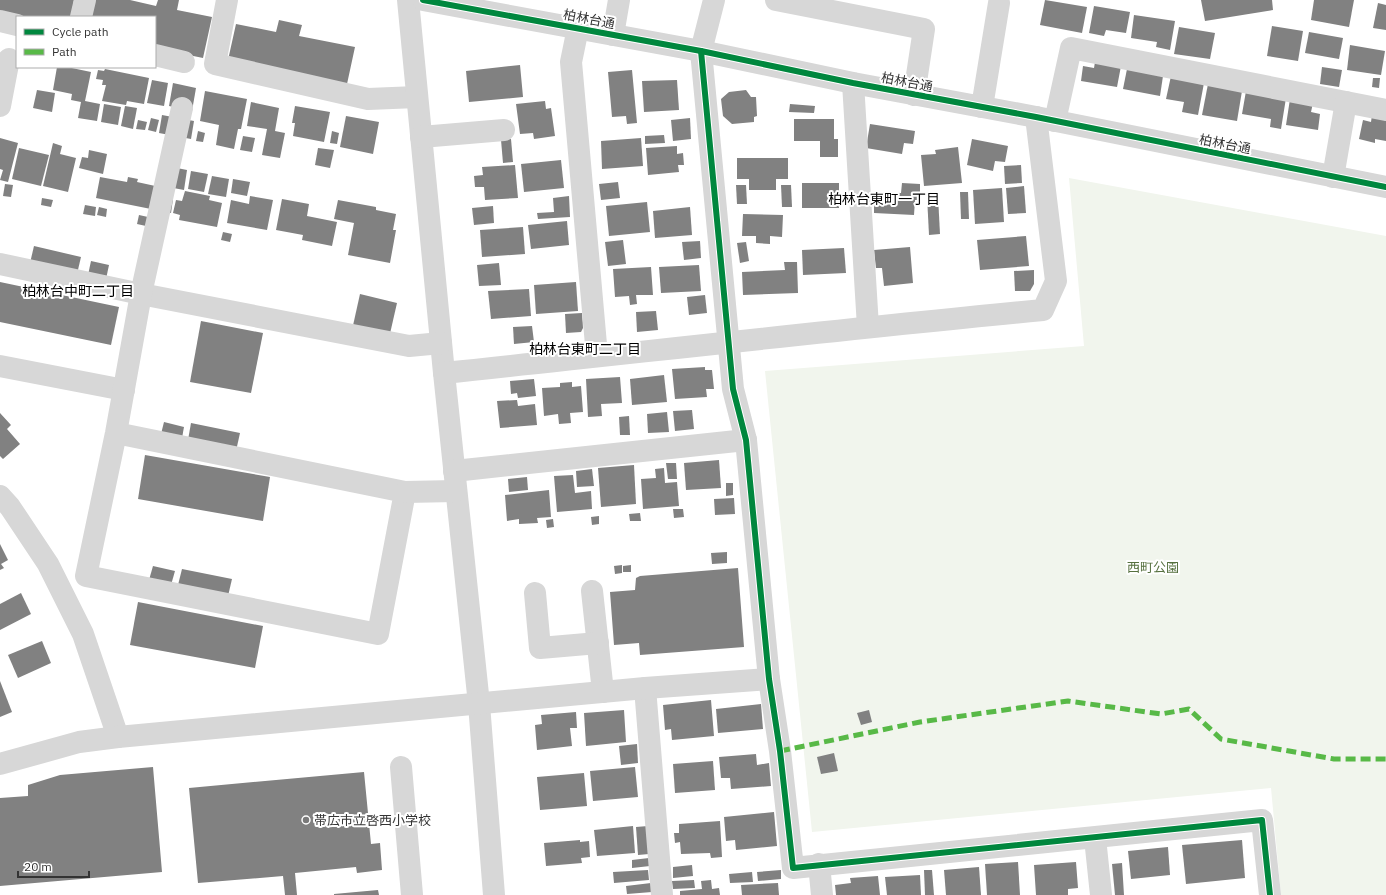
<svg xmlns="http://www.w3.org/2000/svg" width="1386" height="895" viewBox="0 0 1386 895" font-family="'IBM Plex Sans','Noto Sans JP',sans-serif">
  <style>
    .green { fill: #f1f5ed }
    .building { fill: #818181 }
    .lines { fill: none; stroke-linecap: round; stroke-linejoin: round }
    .minor { stroke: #d7d7d7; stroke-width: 22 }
    .quiet { stroke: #58b947; stroke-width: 5; stroke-dasharray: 10 5; stroke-linecap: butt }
    .cycleway-casing { stroke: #fff; stroke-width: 8 }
    .cycleway { stroke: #00873e; stroke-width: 6 }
    .poi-dot { fill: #7a7a7a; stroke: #fff; stroke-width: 1.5 }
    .labels { text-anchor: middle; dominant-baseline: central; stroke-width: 4; stroke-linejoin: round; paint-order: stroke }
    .street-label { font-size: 13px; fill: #333; stroke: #fff }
    .park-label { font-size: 13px; fill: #56703f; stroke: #fff }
    .poi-label { font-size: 13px; fill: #333; stroke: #fff; text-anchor: start }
    .neighbourhood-label { font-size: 14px; fill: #000; stroke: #fff }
  </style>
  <rect width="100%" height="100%" fill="#fff"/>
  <path class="green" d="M1069 178 1386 236V895H1281L1271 788 812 832 765 371 1084 346Z"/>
  <g class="building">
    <path d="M0 0H74L71 17H28L0 12Z"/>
    <path d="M92 0H130L156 6 158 0H179L177 10 212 17 203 58 155 48V17H88Z"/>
    <path d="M1045 0 1087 7 1082 33 1040 25Z"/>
    <path d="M1201 0H1272L1273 10 1205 21Z"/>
    <path d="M1314 0H1354L1349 27 1311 20Z"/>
    <path d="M1378 3 1386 5V30L1373 28Z"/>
    <path d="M1094 6 1130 12 1126 33 1106 30 1104 36 1089 33Z"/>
    <path d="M1134 15 1175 21 1170 50 1156 47 1157 42 1131 38Z"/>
    <path d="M279 20 302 25 299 36 355 47 347 84 228 60 236 24 276 32Z"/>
    <path d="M1272 26 1303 31 1298 61 1267 56Z"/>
    <path d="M1179 27 1215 33 1210 59 1174 54Z"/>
    <path d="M1309 32 1343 38 1339 59 1305 53Z"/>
    <path d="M1350 45 1385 51 1381 75 1347 70Z"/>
    <path d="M1095 62 1121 66 1117 87 1081 81 1083 66 1094 68Z"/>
    <path d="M520 65 523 97 469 102 466 71Z"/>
    <path d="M57 67H67L91 72 85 101 100 104 97 121 78 118 81 102 71 100 72 94 53 90Z"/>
    <path d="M1322 67 1342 70 1339 87 1320 84Z"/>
    <path d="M105 69 149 78 144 104 127 101 126 105 102 101 106 85H102L103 80 96 79 98 70 104 71Z"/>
    <path d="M1127 69 1163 76 1160 96 1123 89Z"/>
    <path d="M632 70 637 123 627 124 626 116 612 117 608 72Z"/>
    <path d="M1171 76 1204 83 1198 115 1182 112 1184 102 1166 99Z"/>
    <path d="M1373 78H1380L1379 88 1372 87Z"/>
    <path d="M152 80 168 83 164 106 147 103Z"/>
    <path d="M677 80 679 110 644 112 642 81Z"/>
    <path d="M173 83 196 88 192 111 169 106Z"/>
    <path d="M1208 84 1242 91 1237 121 1202 115Z"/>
    <path d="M37 90 55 93 52 112 33 108Z"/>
    <path d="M746 90 751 97H756L757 116 754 117V122L732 124 723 116 721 99 729 92Z"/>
    <path d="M205 91 247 99 241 129H238L234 149 216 145 219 125 200 121Z"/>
    <path d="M1246 91 1286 98 1281 129 1270 127 1271 119 1242 114Z"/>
    <path d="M1290 99 1313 103 1311 112 1320 114 1318 130 1286 125Z"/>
    <path d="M545 101 546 109 551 108 555 136 534 139 533 133 520 134 516 104Z"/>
    <path d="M251 102 279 108 275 131 285 133 280 158 262 155 267 129 247 126Z"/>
    <path d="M104 104 121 107 118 125 101 122Z"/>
    <path d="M790 104 815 106 814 113 789 112Z"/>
    <path d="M125 106 137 108 133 129 121 126Z"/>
    <path d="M295 106 330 112 324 142 293 136 295 123H292Z"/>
    <path d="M162 115 194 121 191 139 159 133Z"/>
    <path d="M1372 115 1386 118V141L1375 139V143L1359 139 1363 120 1371 122Z"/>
    <path d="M346 116 379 122 373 154 340 147Z"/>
    <path d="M151 118 159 120 156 132 148 130Z"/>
    <path d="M690 118 691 139 673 141 671 120Z"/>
    <path d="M794 119H834V139H838V157H820V141H794Z"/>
    <path d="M138 120 147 122 145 130 136 129Z"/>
    <path d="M870 124 915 131 913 144 904 143 902 154 866 148Z"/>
    <path d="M198 131 205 133 203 142 196 141Z"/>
    <path d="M332 131 339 133 337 144 330 143Z"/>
    <path d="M664 135 665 143 645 144V136Z"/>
    <path d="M243 136 255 138 252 152 240 150Z"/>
    <path d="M0 138 18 143 8 182 0 180 3 170 0 169Z"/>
    <path d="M641 138 643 166 602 169 601 141Z"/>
    <path d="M511 139 513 162 503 163 501 140Z"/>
    <path d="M972 139 1008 146 1005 162 995 161 993 171 967 165Z"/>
    <path d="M53 143 62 146 60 154 76 158 68 192 43 186Z"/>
    <path d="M677 146V154L683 153 684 165H678L679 172 648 175 646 148Z"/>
    <path d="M958 147 962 183 924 186 921 155 936 154 935 150Z"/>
    <path d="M19 148 49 155 41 186 12 179Z"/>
    <path d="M318 148 334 150 330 168 315 165Z"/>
    <path d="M89 150 107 154 103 174 79 168 82 157 88 158Z"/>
    <path d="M737 158H788V179H776V190H749V179H737Z"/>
    <path d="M561 160 564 188 524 192 521 164Z"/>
    <path d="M515 165 518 198 485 200 484 187H475L474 176 483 175 482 167Z"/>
    <path d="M1021 165 1022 183 1005 184 1004 166Z"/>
    <path d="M167 166 187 170 184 190 163 186Z"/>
    <path d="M191 171 208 174 204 192 188 189Z"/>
    <path d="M212 176 229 179 226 197 208 194Z"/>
    <path d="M100 177 127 182 128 177 138 179 137 182 169 189 167 198 173 199 171 213 96 198Z"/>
    <path d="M233 179 250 182 247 196 231 193Z"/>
    <path d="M618 182 620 198 601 200 599 184Z"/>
    <rect x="802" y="183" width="37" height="25"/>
    <path d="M902 183 920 184V200H915L914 215 874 213V192L901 193Z"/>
    <path d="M5 184 13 185 11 197 3 196Z"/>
    <path d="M736 185H746L747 204H737Z"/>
    <path d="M781 185H791L792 207H782Z"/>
    <path d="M1024 186 1026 213 1008 214 1006 188Z"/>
    <path d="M1002 188 1004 222 975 224 973 190Z"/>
    <path d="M185 191 210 196 209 200 222 203 217 227 179 220 180 215 173 213 176 200 182 201Z"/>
    <path d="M960 192H968L969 219H961Z"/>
    <path d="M250 196 273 200 267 230 227 223 231 200 249 204Z"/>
    <path d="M569 196 570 217 538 219 537 213 554 212 553 198Z"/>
    <path d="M927 196H938L940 234 929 235Z"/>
    <path d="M42 198 53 200 51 207 41 205Z"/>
    <path d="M282 199 309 204 307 216 337 222 332 246 302 240 303 235 276 230Z"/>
    <path d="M338 200 376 207V210L396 214 393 230H396L390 263 348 255 354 223 334 219Z"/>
    <path d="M647 202 650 232 609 236 606 206Z"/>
    <path d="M85 205 96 207 95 216 83 214Z"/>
    <path d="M493 206 494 223 474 225 472 208Z"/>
    <path d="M99 207 107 209 106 217 97 215Z"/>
    <path d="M690 207 692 235 655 238 653 211Z"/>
    <path d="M743 214 783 215 782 237 770 236V244L756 243V236H742Z"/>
    <path d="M139 215 148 217 146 226 137 224Z"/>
    <path d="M567 221 569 245 531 249 528 225Z"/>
    <path d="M523 227 525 254 482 257 480 230Z"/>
    <path d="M223 232 232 234 230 242 221 240Z"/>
    <path d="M1026 236 1029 266 980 270 977 240Z"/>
    <path d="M623 240 626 264 608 266 605 242Z"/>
    <path d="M700 241 701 258 684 260 682 242Z"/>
    <path d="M746 242 749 261 740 263 737 243Z"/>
    <path d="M34 246 81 257 77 274 30 263Z"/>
    <path d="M910 247 913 283 884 286 882 268H876L874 250Z"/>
    <path d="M844 248 846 273 803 275 802 250Z"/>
    <path d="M91 261 109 265 106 279 88 275Z"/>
    <path d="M784 262H797L798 293 743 295 742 272 785 270Z"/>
    <path d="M499 263 501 285 479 286 477 265Z"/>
    <path d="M699 265 701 291 661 293 659 267Z"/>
    <path d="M651 267 653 295H636L637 304 630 305 629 296 615 297 613 269Z"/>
    <path d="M1034 270V284L1030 291H1015L1014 271Z"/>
    <path d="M0 282 119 307 111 345 0 322Z"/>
    <path d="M576 282 578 311 536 314 534 285Z"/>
    <path d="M529 289 531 316 491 319 488 291Z"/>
    <path d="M360 294 397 303 389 338 352 330Z"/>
    <path d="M705 295 707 313 689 315 687 297Z"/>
    <path d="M656 311 658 330 637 332 636 312Z"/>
    <path d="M582 313 583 328 581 332 566 333 565 314Z"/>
    <path d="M201 321 263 333 251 393 190 382Z"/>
    <path d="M532 326 534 342 514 344 513 327Z"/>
    <path d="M705 367V370H712L714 389H706L707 397 675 399 672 369Z"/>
    <path d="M664 375 667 402 632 405 630 379Z"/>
    <path d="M620 377 622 403 601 404 602 416 588 417 586 379Z"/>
    <path d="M534 379 536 396 518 398 517 393 511 394 510 381Z"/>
    <path d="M572 382V387L581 386 583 412 570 413 571 423 559 424 558 414 544 416 542 388 560 387V383Z"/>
    <path d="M517 400 518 406 535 404 537 425 500 428 497 401Z"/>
    <path d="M692 410 694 429 675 431 673 411Z"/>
    <path d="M667 412 669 432 648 433 647 414Z"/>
    <path d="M0 413 11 425 7 429 20 444 3 459 0 456Z"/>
    <path d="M629 416 630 435H620L619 417Z"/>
    <path d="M164 422 184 427 182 438 161 434Z"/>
    <path d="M191 423 240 433 236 451 188 440Z"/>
    <path d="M145 455 270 477 263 521 138 499Z"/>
    <path d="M719 460 721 488 686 490 684 463Z"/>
    <path d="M666 463H676L677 479H668Z"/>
    <path d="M634 465 636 504 601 507 598 468Z"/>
    <path d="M664 468 665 483 677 482 679 506 643 509 641 479 656 478 655 469Z"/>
    <path d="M592 469 594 486 577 487 576 471Z"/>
    <path d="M573 475 575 493 591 491 592 509 557 512 554 476Z"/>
    <path d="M527 477 528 490 509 492 508 479Z"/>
    <path d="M726 483H733V495L726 496Z"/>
    <path d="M549 490 551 517 537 518 538 523 519 524V519L507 521 505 495Z"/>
    <path d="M734 498 735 514 715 515 714 499Z"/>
    <path d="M673 509H683L684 517 674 518Z"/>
    <path d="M640 513 641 521H630L629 514Z"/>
    <path d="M599 516V524L592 525 591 517Z"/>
    <path d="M553 519 554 527 547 528 546 520Z"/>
    <path d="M0 544 8 560 1 564 4 568 0 570Z"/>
    <path d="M727 552V563L712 564 711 553Z"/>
    <path d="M622 565V573L615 574 614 566Z"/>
    <path d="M631 565V572H623V566Z"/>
    <path d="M153 566 175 571 171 585 149 580Z"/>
    <path d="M738 568 744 647 640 655 639 643 614 645 610 592 635 590 636 578 640 576Z"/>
    <path d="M182 569 232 579 228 596 178 585Z"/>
    <path d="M21 593 31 614 0 630V604Z"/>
    <path d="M138 602 263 626 255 668 130 645Z"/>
    <path d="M42 641 51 663 18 678 8 655Z"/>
    <path d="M0 681 12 712 0 717Z"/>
    <path d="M711 700 714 736 672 740 671 729 665 730 663 705Z"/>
    <path d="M761 704 763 729 718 733 716 709Z"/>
    <path d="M624 710 626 742 586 746 584 713Z"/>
    <path d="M869 710 872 722 861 725 857 713Z"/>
    <path d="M576 712 577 728H570L572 746 537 750 535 725 542 724 541 715Z"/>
    <path d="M637 744 638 763 621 765 619 746Z"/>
    <path d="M834 753 838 771 821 774 817 757Z"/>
    <path d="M756 754 757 765 769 763 771 786 731 789 730 778H721L719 757Z"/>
    <path d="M713 761 715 790 675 793 673 764Z"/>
    <path d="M153 767 162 872 0 886V798L28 796V785L60 775Z"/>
    <path d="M635 767 638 797 593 801 590 771Z"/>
    <path d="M364 772 371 844 380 843 382 870 357 873 356 867 295 873 297 895H285L283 876 198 883 189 788Z"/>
    <path d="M584 773 587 806 540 810 537 777Z"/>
    <path d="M774 812 777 846 736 850 735 840 726 841 724 817Z"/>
    <path d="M720 821 722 857 711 858 710 853 681 854 680 842 675 843 674 833H679V824Z"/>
    <path d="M633 826 635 853 597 856 594 830Z"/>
    <path d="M648 826 649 854 638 855 636 827Z"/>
    <path d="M580 840V842L589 841 590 857 581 858 582 863 546 866 544 843Z"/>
    <path d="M1242 840 1245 878 1186 884 1182 845Z"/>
    <path d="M1168 847 1170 875 1131 879 1128 851Z"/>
    <path d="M649 858 650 866 632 868V860Z"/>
    <path d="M1018 862 1020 895H987L985 864Z"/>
    <path d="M1076 862 1078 888 1068 889V895H1036L1034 865Z"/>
    <path d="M1122 863 1124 895H1115L1112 864Z"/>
    <path d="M692 865 693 876 673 878V867Z"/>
    <path d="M979 867 981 895H946L944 870Z"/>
    <path d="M648 870 649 880 614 883 613 872Z"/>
    <path d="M781 870V879L758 881 757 872Z"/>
    <path d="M924 870H932L934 895H925Z"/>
    <path d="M752 872 753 882 730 883 729 874Z"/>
    <path d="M920 875 921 895H887L885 877Z"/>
    <path d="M878 876 880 895H836L835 885 851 883 850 878Z"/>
    <path d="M694 880 695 888 673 889 672 881Z"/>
    <path d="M711 880 712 889 719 888 720 895H680V891L702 889 701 881Z"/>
    <path d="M651 883 652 892 627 894 626 886Z"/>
    <path d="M778 883 779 895H742L741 885Z"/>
    <path d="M378 890 379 895H334V894Z"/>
  </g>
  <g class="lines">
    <g class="minor">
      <path d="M227 0 215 64 368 99 417 97"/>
      <path d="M408 0 444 373 479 704 494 895"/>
      <path d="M423 0 701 51 853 83 1036 117 1386 187"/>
      <path d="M714 0 701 51 733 389 746 440 769 679 780 751 793 868 1262 820 1270 895"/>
      <path d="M776 0 924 29 914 95"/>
      <path d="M81 17 85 0"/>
      <path d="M0 21 17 25"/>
      <path d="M578 28 571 62 597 356"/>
      <path d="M613 35 619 0"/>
      <path d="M155 55 184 62"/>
      <path d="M853 83 868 327"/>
      <path d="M0 106 9 59"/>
      <path d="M982 107 999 3"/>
      <path d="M1055 121 1071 48 1386 110"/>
      <path d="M421 137 504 130"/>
      <path d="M1333 177 1346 102"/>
      <path d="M0 264 141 294 409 346 441 343"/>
      <path d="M0 366 124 390"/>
      <path d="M444 373C644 352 843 329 1043 310L1056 281 1036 117"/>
      <path d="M116 433 405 492 378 634 86 576 116 433 141 294 182 108"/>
      <path d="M454 471 746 440"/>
      <path d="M405 492 456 491"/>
      <path d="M0 496 10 507 48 564 83 634 118 737"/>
      <path d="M592 591 603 692"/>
      <path d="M535 593 540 648 598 643"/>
      <path d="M645 688 662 895"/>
      <path d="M0 764 79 742 118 737 645 688 769 679"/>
      <path d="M401 767 412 895"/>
      <path d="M1095 838 1101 895"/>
      <path d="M819 864 822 895"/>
    </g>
    <path class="quiet" d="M780 751 920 722 1068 701 1161 714 1189 709 1221 739 1334 759H1386"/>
    <defs>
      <g id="cycleway">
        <path d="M423 0 701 51 853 83 1036 117 1386 187"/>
        <path d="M701 51 733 389 746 440 769 679 780 751 793 868 1262 820 1270 895"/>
      </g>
    </defs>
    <use href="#cycleway" class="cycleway-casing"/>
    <use href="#cycleway" class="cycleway"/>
  </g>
  <circle class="poi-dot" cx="306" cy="820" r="4"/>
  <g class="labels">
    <g class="street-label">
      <text transform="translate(589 19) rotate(11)">柏林台通</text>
      <text transform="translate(907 82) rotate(11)">柏林台通</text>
      <text transform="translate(1225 144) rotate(11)">柏林台通</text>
    </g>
    <g class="park-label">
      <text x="1153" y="567">西町公園</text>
    </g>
    <g class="poi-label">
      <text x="314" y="820">帯広市立啓西小学校</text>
    </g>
    <g class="neighbourhood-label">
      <text x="884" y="199">柏林台東町一丁目</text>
      <text x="78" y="291">柏林台中町二丁目</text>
      <text x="585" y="349">柏林台東町二丁目</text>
    </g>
  </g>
  <rect x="16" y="16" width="140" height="52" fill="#ffffff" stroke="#adadad"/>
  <rect x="24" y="29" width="20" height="6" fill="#00873e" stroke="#adadad"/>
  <text x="52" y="36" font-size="12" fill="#333333">Cycle path</text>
  <rect x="24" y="49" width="20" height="6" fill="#58b947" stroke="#adadad"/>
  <text x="52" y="56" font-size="12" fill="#333333">Path</text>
  <path d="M18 871v6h71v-6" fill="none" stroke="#333333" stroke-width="2"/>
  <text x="24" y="871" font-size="12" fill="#333333" stroke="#ffffff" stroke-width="3" paint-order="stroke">20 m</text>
</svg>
